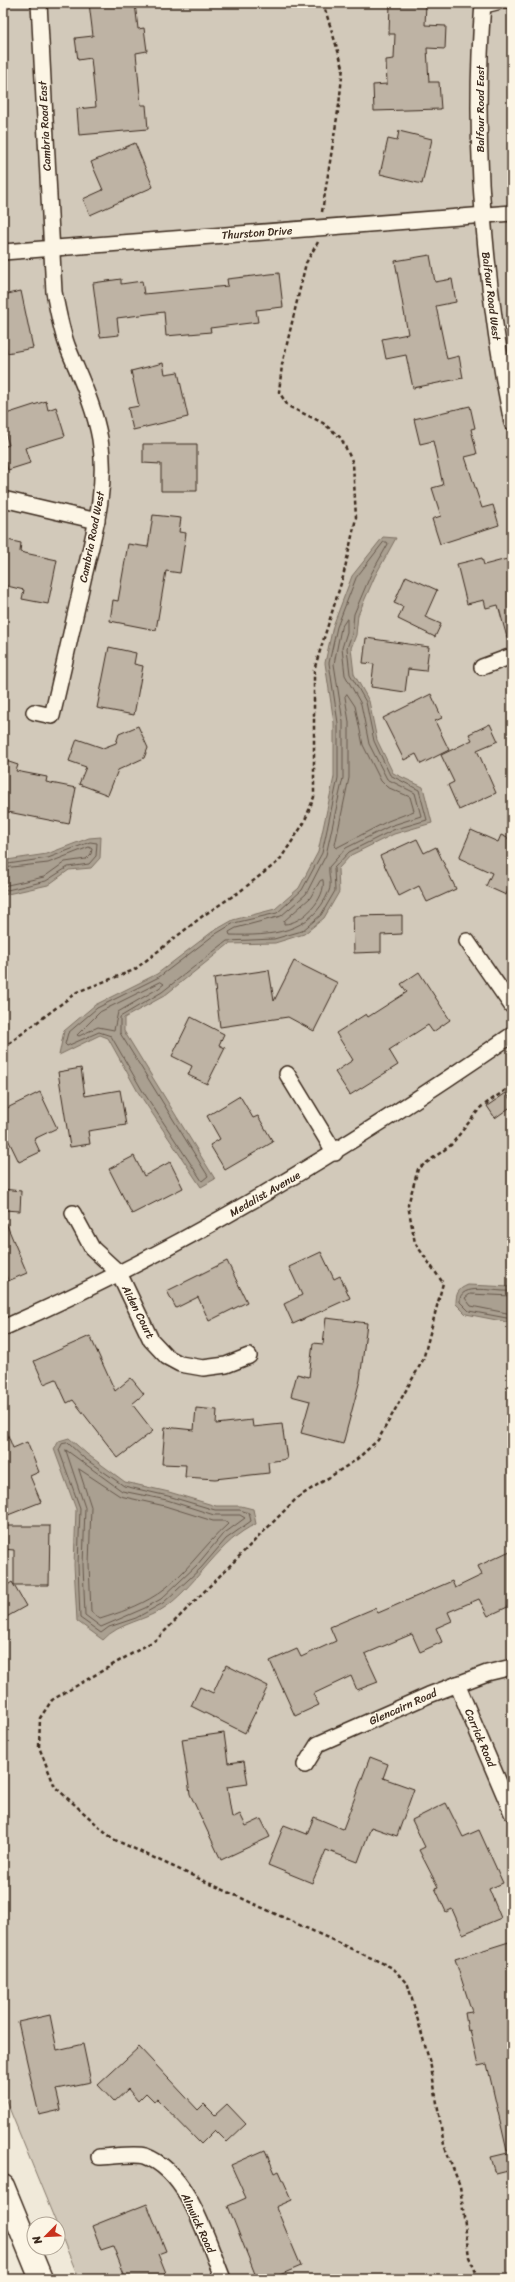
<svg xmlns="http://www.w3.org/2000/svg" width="515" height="2282" viewBox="0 0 515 2282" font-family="Sriracha,sans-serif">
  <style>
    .green { fill: #d2c9ba; stroke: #867a6c }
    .water { fill: #aaa091; stroke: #7e7163 }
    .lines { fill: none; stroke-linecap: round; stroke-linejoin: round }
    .shore { stroke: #67594c; stroke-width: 1 }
    .building { fill: #beb3a4; stroke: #3b2a1e }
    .service-casing { stroke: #3b2a1e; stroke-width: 11 }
    .minor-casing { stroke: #3b2a1e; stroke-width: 18 }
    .primary-casing { stroke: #3b2a1e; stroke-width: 25 }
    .path { stroke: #3b2a1e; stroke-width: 2.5; stroke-dasharray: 4 3; stroke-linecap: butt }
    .service { stroke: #fcf5e5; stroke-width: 8 }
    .minor { stroke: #fcf5e5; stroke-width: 15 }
    .primary { stroke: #fcf5e5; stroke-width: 22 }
    .labels { text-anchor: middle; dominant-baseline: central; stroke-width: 3; stroke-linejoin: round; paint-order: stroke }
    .street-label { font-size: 11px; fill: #3b2a1e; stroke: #fcf5e5 }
  </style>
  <rect width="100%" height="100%" fill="#f0e9d9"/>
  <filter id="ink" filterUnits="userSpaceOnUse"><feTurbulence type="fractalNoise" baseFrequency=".025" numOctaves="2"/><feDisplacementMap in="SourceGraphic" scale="8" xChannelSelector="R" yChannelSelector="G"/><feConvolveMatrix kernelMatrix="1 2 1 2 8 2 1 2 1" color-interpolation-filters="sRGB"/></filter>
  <g filter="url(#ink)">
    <path class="green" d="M3 3H512V2279H79L3 2093Z"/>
    <g class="water">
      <path d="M383 537 396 538 375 576 358 615 356 635 351 648 354 674 369 701 377 740 393 773 423 787 432 823 394 834 351 855 338 869 339 892 324 918 304 934 275 943 229 944 164 996 124 1018V1031L215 1179 201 1187 138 1092 108 1038 100 1035 59 1055 64 1031 95 1005 157 974 212 932 233 920 275 909 299 888 318 852 334 777V723L325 663 333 626 352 576Z"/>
      <path d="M101 837 100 858 91 868 69 870 48 885 3 895V859L7 860 47 854 89 838Z"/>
      <path d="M468 1285 512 1287V1323L466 1314 456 1304C456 1293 458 1289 468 1285Z"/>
      <path d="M69 1438 87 1454 125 1482 169 1492 216 1506H241L253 1509 256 1524C220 1540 199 1582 167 1606 147 1621 119 1622 103 1640L77 1621 74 1565 76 1509 54 1449 59 1441Z"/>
    </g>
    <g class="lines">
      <g class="shore">
        <path d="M384 542H387L388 544 371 574 354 614 352 634 347 648 350 674 366 702 374 741 390 775 419 790 427 820 393 830 349 852 334 868 335 891 321 915 302 931 274 939 227 941 162 992 120 1017V1033L208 1176 202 1181 142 1090 111 1036 99 1032 67 1046 65 1044 68 1033 97 1008 159 977 214 935 234 923 277 913 302 890 322 853 338 778V723L329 663 337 627 356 578Z"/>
        <path d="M347 619V632L342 648 345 675 361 704 369 744 387 779 415 793 421 816 390 826 346 848 329 867C328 874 332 884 329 891 311 934 271 936 230 935L229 932 236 928 281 916 306 894 326 855 343 778V722L334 664 341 628Z"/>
        <path d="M347 694 355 706 363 745 381 781 387 787 410 797 414 811 388 821 336 848 335 845 349 778V722L345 697Z"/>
        <path d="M3 863 8 864 48 858 90 842 97 843 96 856 89 864 68 867 46 881 3 891"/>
        <path d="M3 868 48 863 89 847 92 849 91 854 86 859 65 862 44 877 3 886"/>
        <path d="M323 880C327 898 302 924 284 924V921L310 898 320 881Z"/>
        <path d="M161 982 164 984 159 988 118 1012 114 1030 98 1027 79 1036 77 1035 100 1012Z"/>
        <path d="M512 1291C498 1293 458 1281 460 1302L469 1311 512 1319"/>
        <path d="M512 1296 470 1294 465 1298 471 1306 512 1314"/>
        <path d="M68 1443 84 1458 124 1486 168 1496 215 1510H240L249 1513 251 1521 226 1539 201 1568 163 1603 136 1618 109 1627 101 1633 80 1618 78 1565 80 1508 59 1450 62 1444Z"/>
        <path d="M66 1450 122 1491 167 1500 214 1515H240L245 1518 222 1535 197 1565 161 1599 145 1608 101 1627 85 1615 83 1565 85 1508Z"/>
        <path d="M79 1469 120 1496 165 1506 213 1521H226L228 1524C203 1546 184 1577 156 1595 139 1606 119 1613 100 1619L91 1612 89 1564 91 1507Z"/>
      </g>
    </g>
    <g class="building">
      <path d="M89 3H135L138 29 144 28 147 51 136 53 141 105H146L148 129 79 135 77 109 96 107 91 58 78 60 75 38 93 36Z"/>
      <path d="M390 3H426L425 25 446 26 445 49 427 48 429 82H439L441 109 374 111 373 85 387 84 386 60 394 59 395 34H389Z"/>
      <path d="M399 131 432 139 422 184 380 174 388 139 397 141Z"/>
      <path d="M135 143 153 187 90 215 83 199 103 190 91 162Z"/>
      <path d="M430 255 435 282 452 279 456 302 436 306 447 359 459 356 463 378 413 388 406 355 386 359 382 339 408 334 395 261Z"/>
      <path d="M279 273 283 307 256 310 258 322 210 328 211 332 166 336 164 312 117 318 119 335 100 337 93 283 121 279V284L142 281 144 294 228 286 227 279Z"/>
      <path d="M21 291 33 348 7 353 3 336V295Z"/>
      <path d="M163 363 165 374 178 372 188 417 133 430 128 408 139 406 131 371Z"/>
      <path d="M46 401 48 410 56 407 65 436 25 448 30 463 8 470 3 453V447L9 445 3 426V415Z"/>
      <path d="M470 406 475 428 471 429 477 454 465 457 482 508 493 505 499 525 440 544 432 519 441 516 432 488 443 485 433 441 420 444 414 419Z"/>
      <path d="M143 444H197V491H161V464L143 463Z"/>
      <path d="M153 515 181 518 179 532 186 533 180 573 166 571 156 630 110 621 113 600 118 601 128 544 148 547Z"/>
      <path d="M3 539 21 543 20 552 57 560 48 604 22 599 24 590 3 585Z"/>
      <path d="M482 558 484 565 507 559 512 579V641H508L498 605 486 608 484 600 467 604 457 564Z"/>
      <path d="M406 576 437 590 425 617 441 624 435 637 398 619 403 607 394 603Z"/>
      <path d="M366 638 429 647 426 671 408 669 405 692 371 687 374 664 363 663Z"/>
      <path d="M109 647 136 653 134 664 143 666 134 715 97 708Z"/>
      <path d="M431 694 442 718 435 721 449 750 421 764 416 754 404 760 383 718Z"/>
      <path d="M490 724 498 741 477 750 496 793 459 810 448 785 454 782 441 755 472 740 469 734Z"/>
      <path d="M138 726 148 748 144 758 118 770 108 795 79 784 86 767 69 761 77 739 103 748 116 743 119 734Z"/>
      <path d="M3 760 18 765 16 771 47 777 46 782 76 788 69 824 3 811Z"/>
      <path d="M471 830 498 842 501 835 512 840V881L506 895 486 886 492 873 459 858Z"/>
      <path d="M417 839 424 853 436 847 456 889 427 902 419 886 399 896 380 856Z"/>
      <path d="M402 915V934L381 935V952L354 953 353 916Z"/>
      <path d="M294 961 338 983 314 1031 288 1017 220 1027 214 978 269 970 274 1001Z"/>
      <path d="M419 972 450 1020 433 1032 428 1025 389 1050 398 1065 350 1095 335 1072 353 1060 336 1033 366 1014 368 1017 407 992 401 984Z"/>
      <path d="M191 1017 224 1034 219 1045 225 1048 207 1084 188 1075 192 1066 172 1056Z"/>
      <path d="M81 1068 85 1096 120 1090 126 1125 88 1131 90 1144 70 1147 58 1072Z"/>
      <path d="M40 1092 57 1128 34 1139 40 1152 19 1162 3 1129V1110Z"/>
      <path d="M506 1093 512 1102V1106L495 1118 487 1106Z"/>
      <path d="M240 1096 253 1118 258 1116 273 1142 225 1170 210 1145 220 1139 207 1116Z"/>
      <path d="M134 1156 144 1176 170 1162 183 1188 132 1214 109 1169Z"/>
      <path d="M3 1189 21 1191 20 1211 3 1210Z"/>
      <path d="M3 1216 27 1273 8 1281 3 1269Z"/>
      <path d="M321 1252 334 1279 340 1276 350 1298 293 1324 284 1304 302 1295 289 1267Z"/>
      <path d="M227 1261 247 1302 209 1321 198 1297 176 1308 167 1291Z"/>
      <path d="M326 1318 367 1323 360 1380 343 1444 301 1433 310 1401 291 1396 297 1374 309 1377 313 1343 323 1344Z"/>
      <path d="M90 1336 115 1391 131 1378 144 1394 132 1404 153 1431 118 1458 73 1400 67 1403 56 1379 44 1384 34 1361Z"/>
      <path d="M196 1408 217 1410 216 1424 252 1420 253 1427 282 1424 287 1459 268 1462 269 1473 215 1479 185 1477 186 1465 162 1464 165 1427 194 1430Z"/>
      <path d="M3 1423 13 1448 27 1442 39 1472 30 1476 41 1502 3 1517Z"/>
      <path d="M3 1526H50L49 1585H14V1550L3 1549Z"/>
      <path d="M512 1550V1605L488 1616 479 1599 448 1612 452 1621 436 1628 442 1642 420 1652 412 1634 365 1654 378 1682 357 1690 351 1676 313 1694 319 1705 295 1716 270 1661 297 1649 301 1657 336 1641 330 1627 375 1608 378 1613 452 1581 455 1588 482 1575 478 1566Z"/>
      <path d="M12 1582 26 1606 3 1619V1588Z"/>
      <path d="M226 1665 268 1686 245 1733 191 1706 200 1687 213 1693Z"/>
      <path d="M224 1733 228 1763 244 1761 248 1784 227 1787 232 1818 240 1814 246 1826 261 1819 270 1837 221 1860 190 1794 182 1739Z"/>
      <path d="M370 1757 388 1764 383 1778 414 1789 397 1836 371 1827 358 1862 326 1850 312 1883 268 1865 284 1825 307 1834 314 1817 343 1829Z"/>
      <path d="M446 1803 463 1837 479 1830 503 1883 489 1889 501 1918 463 1934 452 1909 446 1912 435 1888 438 1887 419 1850 425 1847 412 1820Z"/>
      <path d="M512 1941V1963L508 1964 512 1974V2150L507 2151 487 2064 478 2066 470 2030 468 2031 465 2013 472 2012 455 1959Z"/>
      <path d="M50 2015 57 2050 83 2044 91 2082 56 2089 61 2110 39 2115 18 2022Z"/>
      <path d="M139 2047 198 2110 204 2104 215 2115 227 2104 246 2124 227 2142 215 2130 201 2144 157 2099 154 2101 146 2093 138 2101 128 2089 114 2102 98 2085Z"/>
      <path d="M265 2150 275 2173 279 2171 292 2200 276 2207 301 2266 270 2279H257L228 2206 246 2198 231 2165Z"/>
      <path d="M512 2152V2170L496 2174 491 2157Z"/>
      <path d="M147 2204 166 2251 158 2254 168 2279H126L113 2246 101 2250 92 2226Z"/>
    </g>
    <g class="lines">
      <defs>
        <path id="service" d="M483 9 507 3"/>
        <g id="minor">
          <path d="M483 3C472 145 484 284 512 423"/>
          <path d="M3 252 512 213"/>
          <path d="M3 499 97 521"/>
          <path d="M482 667 512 656"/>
          <path d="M34 712 52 716C63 670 73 625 83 580 94 534 108 486 100 439 94 405 81 380 68 348 61 330 58 311 54 292L39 3"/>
          <path d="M467 941 512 1006"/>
          <path d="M287 1074 335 1153"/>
          <path d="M73 1213 92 1248 119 1273 151 1340 167 1357 180 1364 203 1368 226 1365 249 1356"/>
          <path d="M3 1328C183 1249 351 1146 512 1035"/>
          <path d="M457 1684 512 1813"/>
          <path d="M305 1765 318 1744 429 1695 487 1673 512 1667"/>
          <path d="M99 2157C110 2157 135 2153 145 2156 189 2172 207 2240 223 2279"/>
        </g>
        <path id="primary" d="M3 2186 41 2279"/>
      </defs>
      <use href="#service" class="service-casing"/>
      <use href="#minor" class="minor-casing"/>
      <use href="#primary" class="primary-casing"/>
      <g class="path">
        <path d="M322 212 339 105 343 67 323 3"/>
        <path d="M3 1048 77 992 134 970 204 915 239 892 279 861 304 823 314 797V670L343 577 356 518 353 463 341 438 323 423 288 406 279 392 282 365 306 263 318 242"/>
        <path d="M479 2279 469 2257 460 2186 444 2145 431 2067 408 1985 393 1968 113 1839 55 1787 39 1747 40 1718 52 1700 157 1639 297 1498 356 1460 378 1440 423 1360 443 1283 415 1243 408 1205 418 1169 451 1145 481 1107 507 1089 512 1090"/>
      </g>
      <use href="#service" class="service"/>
      <use href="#minor" class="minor"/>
      <use href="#primary" class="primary"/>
    </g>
  </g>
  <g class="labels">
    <g class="street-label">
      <text transform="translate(480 109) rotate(-90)">Balfour Road East</text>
      <text transform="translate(45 126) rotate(-93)">Cambria Road East</text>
      <text transform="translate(257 233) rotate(-4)">Thurston Drive</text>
      <text transform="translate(491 296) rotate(83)">Balfour Road West</text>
      <text transform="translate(92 537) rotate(-79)">Cambria Road West</text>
      <text transform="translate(265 1194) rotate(-30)">Medalist Avenue</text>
      <text transform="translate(138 1312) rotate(63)">Aiden Court</text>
      <text transform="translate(403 1707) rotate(-24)">Glencairn Road</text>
      <text transform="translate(480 1738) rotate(67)">Carrick Road</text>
      <text transform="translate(198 2223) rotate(65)">Alnwick Road</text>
    </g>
  </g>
  <rect width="515" height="2282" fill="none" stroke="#fcf5e5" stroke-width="16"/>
  <rect x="8" y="8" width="499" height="2266" fill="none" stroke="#3b2a1e" stroke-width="1.5" filter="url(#ink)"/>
  <g transform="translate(46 2236) rotate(246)"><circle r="19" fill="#fcf5e5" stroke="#afa495"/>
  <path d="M0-3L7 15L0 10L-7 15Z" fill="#c8321e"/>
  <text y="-6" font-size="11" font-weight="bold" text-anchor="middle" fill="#3b2a1e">N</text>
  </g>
</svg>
